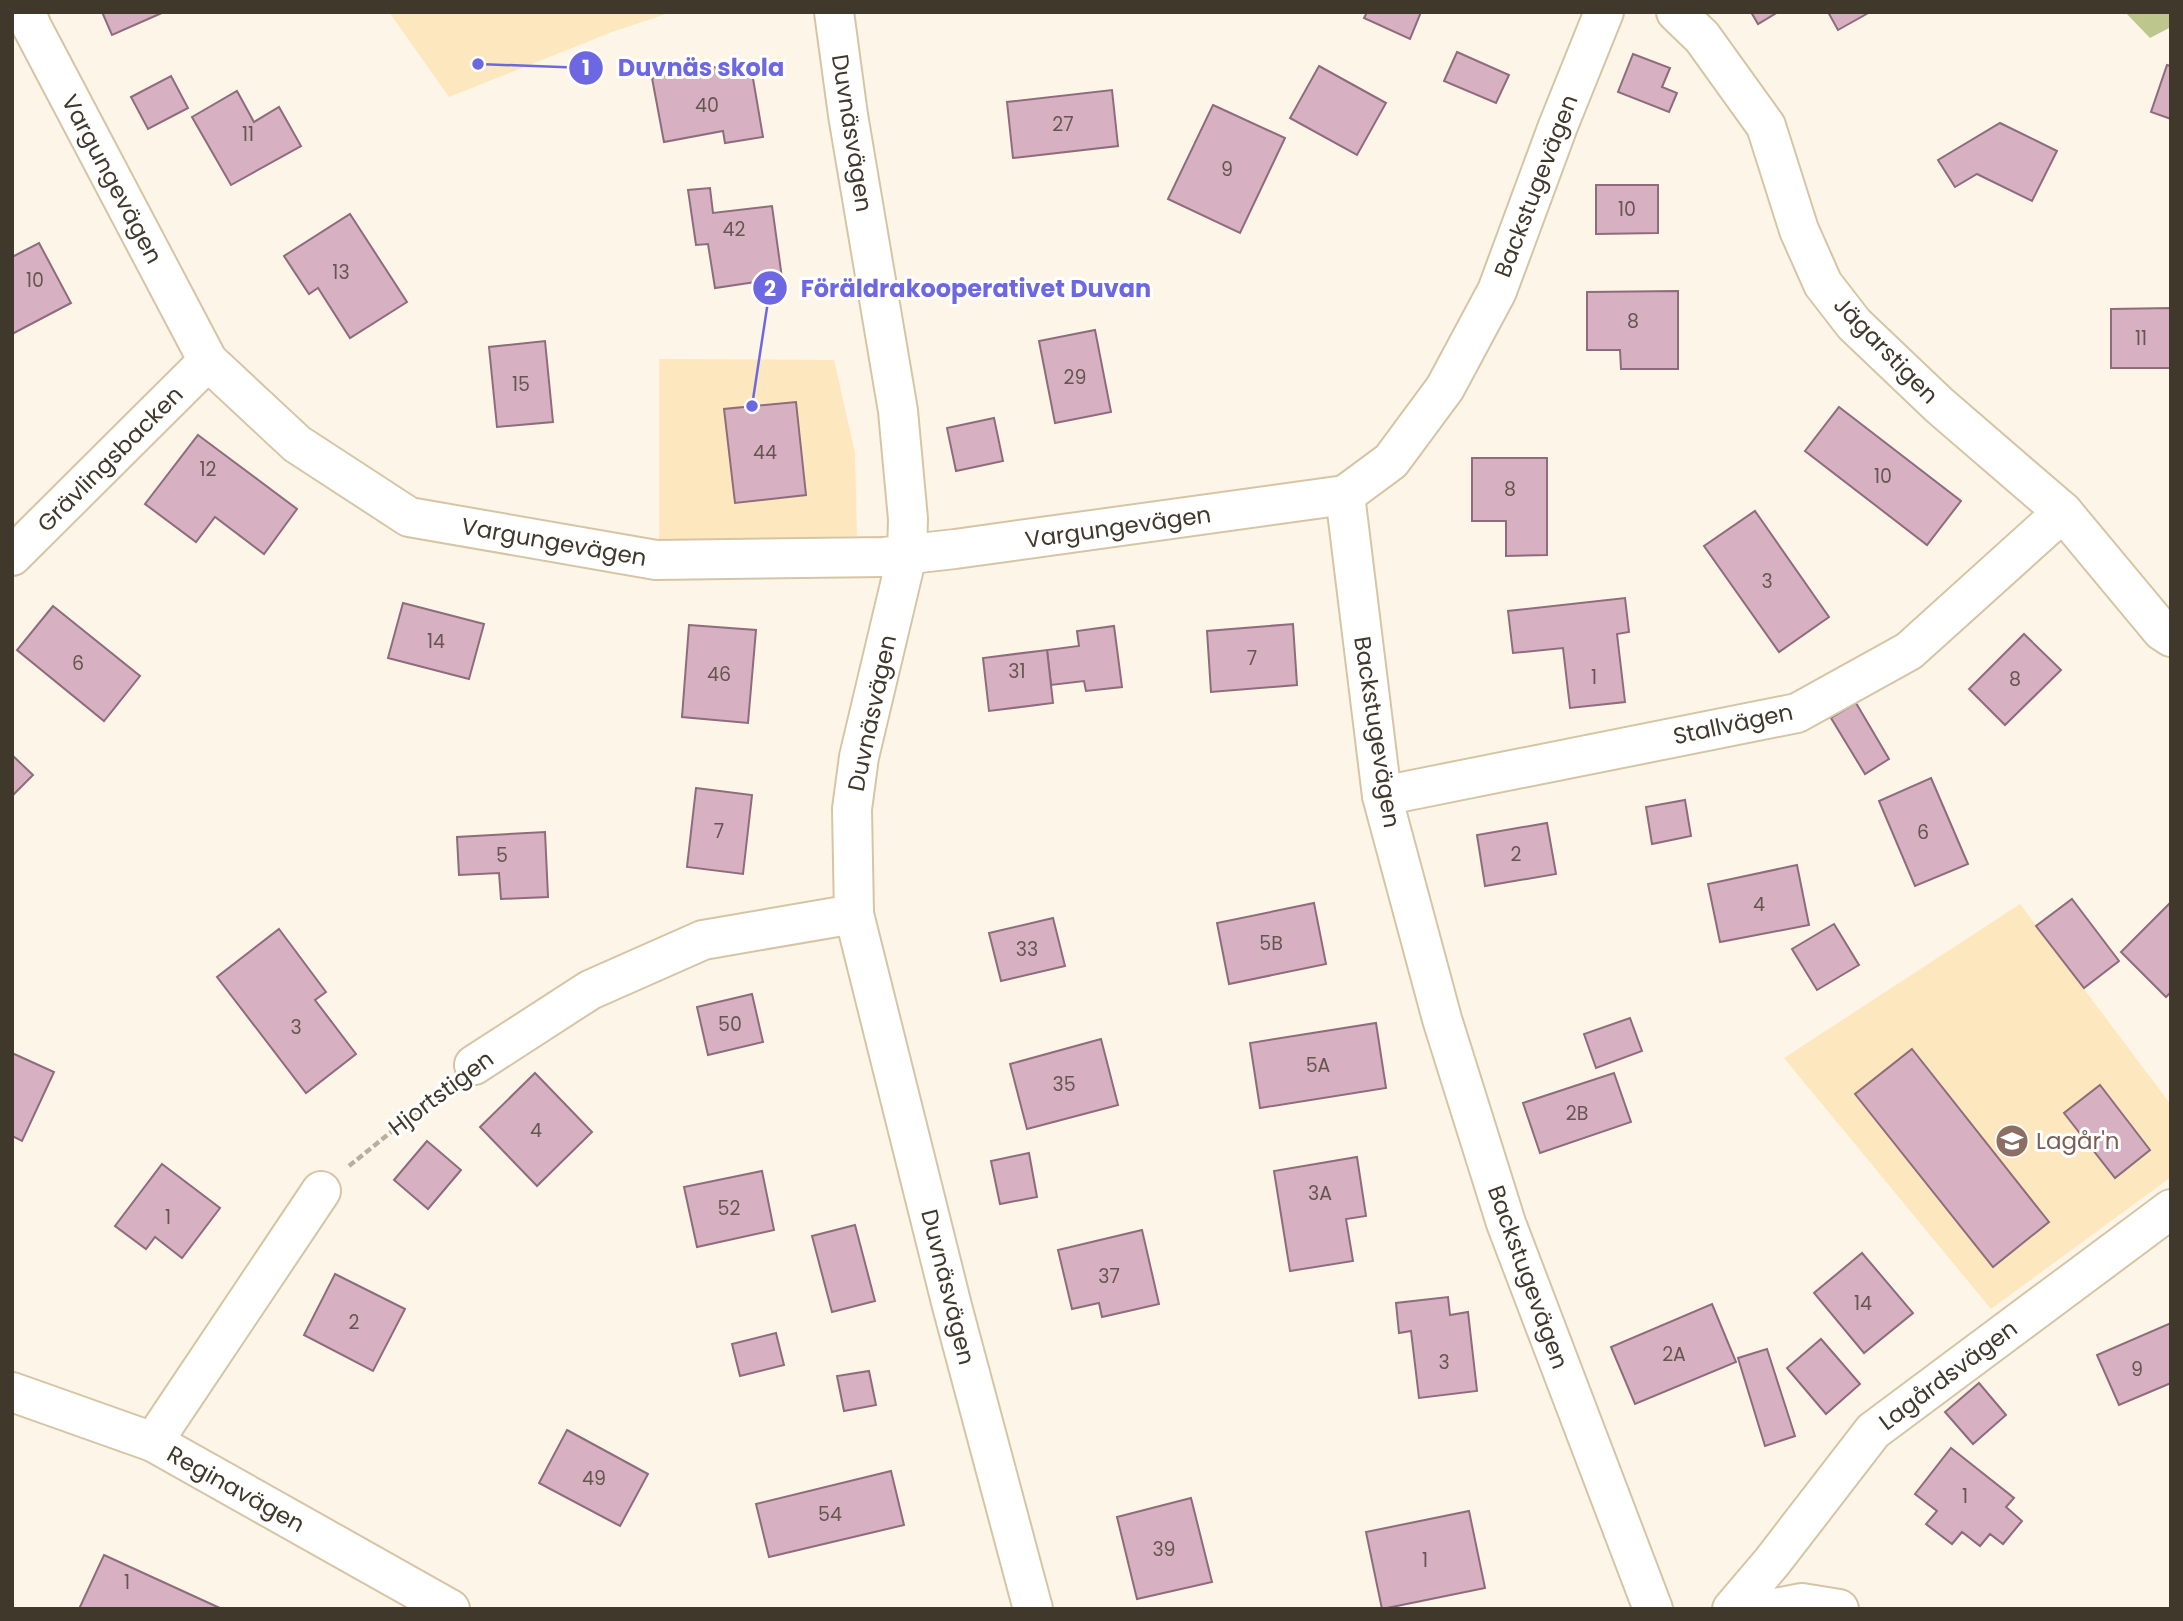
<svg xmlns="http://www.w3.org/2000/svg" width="2183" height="1621" viewBox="0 0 2183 1621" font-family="Poppins,sans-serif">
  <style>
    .built { fill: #fde7be }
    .forest { fill: #bdc68d }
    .building { fill: #d7b1c1; stroke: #8e6c7b; stroke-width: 2 }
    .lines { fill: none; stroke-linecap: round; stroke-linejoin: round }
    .minor-casing { stroke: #d6c5a4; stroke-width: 42 }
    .path { stroke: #b7afa2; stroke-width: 4.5; stroke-dasharray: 7 3.5; stroke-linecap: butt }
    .minor { stroke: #fff; stroke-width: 38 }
    .labels { text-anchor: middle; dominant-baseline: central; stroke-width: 6; stroke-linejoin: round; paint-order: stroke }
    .number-label { font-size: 19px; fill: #655650 }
    .street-label { font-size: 23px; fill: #3f382b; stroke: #fff }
    .education-label { font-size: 23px; fill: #785e54; stroke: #fff; text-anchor: start }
    .leader { fill: none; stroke: #6d68e2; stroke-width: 2.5 }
    .callout-dot { fill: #6d68e2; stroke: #fff; stroke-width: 2.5 }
    .mark-label { font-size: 21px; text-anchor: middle; font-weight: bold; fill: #fff }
    .callout-label { font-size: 24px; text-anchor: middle; font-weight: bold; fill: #6d68e2; stroke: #fff; stroke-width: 6; stroke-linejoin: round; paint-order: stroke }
  </style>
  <rect width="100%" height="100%" fill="#fdf5e8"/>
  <g class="built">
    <path d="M389 12H672L612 32 449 97Z"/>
    <path d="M659 359 834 360 855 453 857 536 659 544Z"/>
    <path d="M2020 904 2171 1105V1177L1991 1309 1784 1058Z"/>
  </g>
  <path class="forest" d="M2125 12H2171V27L2150 38Z"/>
  <g class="building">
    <path d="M102 12H164L112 35Z"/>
    <path d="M1367 12H1421L1410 39 1364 18Z"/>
    <path d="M1751 12H1778L1758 24Z"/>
    <path d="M1828 12H1870L1838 30Z"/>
    <path d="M1457 52 1509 75 1496 103 1444 81Z"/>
    <path d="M1633 54 1670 68 1662 87 1677 93 1669 112 1618 92Z"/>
    <path d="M750 61 763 137 725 143 723 131 664 142 652 78Z"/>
    <path d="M2167 65 2171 66V119L2151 112Z"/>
    <path d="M1319 66 1386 103 1357 155 1290 118Z"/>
    <path d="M171 76 188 108 148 129 131 97Z"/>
    <path d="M1112 90 1118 146 1013 158 1007 102Z"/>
    <path d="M237 91 254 122 279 107 301 146 231 185 192 117Z"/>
    <path d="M1213 105 1285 138 1240 233 1168 199Z"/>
    <path d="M2000 123 2057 151 2032 201 1977 174 1955 187 1938 160Z"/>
    <path d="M1596 185H1658V233L1596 234Z"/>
    <path d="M710 188 713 213 772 206 782 278 715 288 708 244 696 245 688 190Z"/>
    <path d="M350 214 407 302 350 338 318 288 309 294 284 256Z"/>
    <path d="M39 243 71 303 12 334V257Z"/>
    <path d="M1678 291V369H1621L1620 350H1587V292Z"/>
    <path d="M2171 308V368H2111V309Z"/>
    <path d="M1095 330 1111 412 1055 423 1039 341Z"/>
    <path d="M545 341 553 422 497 427 489 347Z"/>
    <path d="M796 402 806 495 735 503 724 409Z"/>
    <path d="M1839 407 1961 501 1927 545 1805 451Z"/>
    <path d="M994 418 1003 461 956 471 947 428Z"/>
    <path d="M198 435 297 509 264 554 215 517 196 542 145 504Z"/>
    <path d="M1472 458H1547V555L1506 556V521H1472Z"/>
    <path d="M1755 511 1829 617 1779 652 1704 546Z"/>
    <path d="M1625 598 1629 632 1617 634 1625 702 1570 708 1563 648 1513 653 1508 611Z"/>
    <path d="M403 603 484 624 469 679 388 658Z"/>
    <path d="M53 606 140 676 104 721 17 650Z"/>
    <path d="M1293 624 1297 685 1211 692 1207 631Z"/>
    <path d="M689 625 756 630 748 723 682 717Z"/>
    <path d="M1114 626 1122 687 1086 691 1084 681 1051 685 1047 650 1079 646 1077 631Z"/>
    <path d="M2024 634 2061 670 2005 725 1969 689Z"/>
    <path d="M1047 650 1053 703 989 711 983 658Z"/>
    <path d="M1856 703 1889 759 1865 774 1831 718Z"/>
    <path d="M12 755 33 775 12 796Z"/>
    <path d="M1931 778 1968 864 1915 886 1879 801Z"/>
    <path d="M696 788 752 795 743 874 687 867Z"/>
    <path d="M1685 800 1691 836 1652 844 1646 807Z"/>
    <path d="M1547 823 1556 874 1485 886 1477 835Z"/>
    <path d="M545 832 548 897 501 899 499 873 459 875 457 837Z"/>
    <path d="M1797 865 1809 925 1720 942 1708 884Z"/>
    <path d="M2072 899 2119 961 2084 988 2036 926Z"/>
    <path d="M2171 902V992L2166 997 2121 952Z"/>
    <path d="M1314 903 1326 964 1229 984 1217 923Z"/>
    <path d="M1053 918 1065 966 1001 981 989 933Z"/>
    <path d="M1834 924 1859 965 1817 990 1792 949Z"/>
    <path d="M279 929 326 992 315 1000 356 1054 306 1093 217 977Z"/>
    <path d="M752 994 763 1042 708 1055 697 1007Z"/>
    <path d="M1630 1018 1642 1051 1596 1068 1584 1034Z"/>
    <path d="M1376 1023 1386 1088 1260 1108 1250 1043Z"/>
    <path d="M1101 1039 1118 1105 1027 1129 1010 1064Z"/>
    <path d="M1912 1049 2049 1222 1993 1267 1855 1094Z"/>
    <path d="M12 1053 54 1072 22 1141 12 1136Z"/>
    <path d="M535 1073 592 1132 537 1186 480 1127Z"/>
    <path d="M1614 1073 1631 1122 1540 1153 1523 1103Z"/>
    <path d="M2100 1085 2150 1150 2115 1178 2064 1113Z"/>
    <path d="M427 1141 461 1170 428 1209 394 1180Z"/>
    <path d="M1029 1153 1037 1197 1000 1204 991 1161Z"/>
    <path d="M1357 1157 1366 1216 1346 1219 1353 1261 1290 1271 1274 1171Z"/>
    <path d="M162 1164 220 1208 182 1258 155 1237 146 1249 115 1226Z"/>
    <path d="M762 1171 774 1230 697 1247 684 1187Z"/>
    <path d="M855 1225 875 1301 832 1312 812 1236Z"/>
    <path d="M1142 1230 1159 1304 1102 1317 1099 1303 1072 1309 1058 1250Z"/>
    <path d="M1862 1253 1913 1313 1864 1353 1814 1293Z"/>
    <path d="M335 1274 405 1309 373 1371 304 1335Z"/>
    <path d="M1448 1297 1450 1315 1468 1312 1477 1391 1419 1398 1411 1331 1399 1333 1396 1303Z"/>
    <path d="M1712 1304 1736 1362 1635 1404 1611 1347Z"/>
    <path d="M2171 1323V1383L2119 1405 2097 1355Z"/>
    <path d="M776 1333 784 1365 740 1376 732 1344Z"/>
    <path d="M1821 1339 1860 1384 1826 1414 1787 1368Z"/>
    <path d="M1767 1349 1795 1436 1765 1446 1738 1358Z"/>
    <path d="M869 1371 876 1405 844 1411 837 1376Z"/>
    <path d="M1979 1383 2006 1415 1973 1444 1945 1412Z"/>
    <path d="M567 1430 648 1474 620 1526 539 1483Z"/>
    <path d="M1951 1448 2014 1498 2006 1507 2022 1521 2003 1544 1990 1534 1980 1546 1962 1532 1952 1544 1926 1524 1937 1511 1915 1494Z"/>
    <path d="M891 1471 904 1525 769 1557 756 1504Z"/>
    <path d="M1191 1498 1212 1582 1137 1599 1117 1517Z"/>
    <path d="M1469 1511 1485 1588 1382 1609 1366 1532Z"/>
    <path d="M104 1555 222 1609H79Z"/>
  </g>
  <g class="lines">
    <defs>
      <g id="minor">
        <path d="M26 12 32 27 208 361 297 444 409 517 656 560 884 557 955 549 1345 495"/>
        <path d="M834 12 848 115 898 411 908 519 907 555 859 757 852 809 854 914 952 1306 1033 1609"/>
        <path d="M1604 12 1558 126 1497 291 1445 388 1391 461 1345 495 1382 796 1442 1019 1506 1223 1653 1609"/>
        <path d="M1676 12 1702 37 1766 126 1799 230 1823 284 1854 324 1939 405 2063 512 2162 631 2171 637"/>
        <path d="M12 556 208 361"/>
        <path d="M1382 796 1797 713 1909 651 2063 512"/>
        <path d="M474 1065 590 990 703 940 854 914"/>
        <path d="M12 1392 153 1442 450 1609"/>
        <path d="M153 1442 321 1191"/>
        <path d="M1732 1609 1772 1562 1873 1431 2171 1209"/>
        <path d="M1770 1609 1802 1603 1839 1609"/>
      </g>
    </defs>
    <use href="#minor" class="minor-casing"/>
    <path class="path" d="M349 1166 443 1090"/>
    <use href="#minor" class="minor"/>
  </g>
  <defs>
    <symbol id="school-disc" viewBox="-11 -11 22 22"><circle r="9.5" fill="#8d6e63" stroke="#fff"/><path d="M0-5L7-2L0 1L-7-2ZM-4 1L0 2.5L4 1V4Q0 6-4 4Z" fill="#fff"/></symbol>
  </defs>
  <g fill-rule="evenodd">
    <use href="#school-disc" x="1993" y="1122" width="38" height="38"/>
  </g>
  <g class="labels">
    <g class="number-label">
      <text x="707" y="105">40</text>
      <text x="1063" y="124">27</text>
      <text x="248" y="134">11</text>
      <text x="1227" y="169">9</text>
      <text x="1627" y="209">10</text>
      <text x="734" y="229">42</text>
      <text x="341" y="272">13</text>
      <text x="35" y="280">10</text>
      <text x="1633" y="321">8</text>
      <text x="2141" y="338">11</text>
      <text x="1075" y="377">29</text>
      <text x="521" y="384">15</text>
      <text x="765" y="452">44</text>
      <text x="208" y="469">12</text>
      <text x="1883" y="476">10</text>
      <text x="1510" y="489">8</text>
      <text x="1767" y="581">3</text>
      <text x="436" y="641">14</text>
      <text x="1252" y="658">7</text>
      <text x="78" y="663">6</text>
      <text x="1017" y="671">31</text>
      <text x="719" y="674">46</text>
      <text x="1594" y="677">1</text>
      <text x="2015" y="679">8</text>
      <text x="719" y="831">7</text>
      <text x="1923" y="832">6</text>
      <text x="1516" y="854">2</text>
      <text x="502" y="855">5</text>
      <text x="1759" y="904">4</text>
      <text x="1271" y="943">5B</text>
      <text x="1027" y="949">33</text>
      <text x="730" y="1024">50</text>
      <text x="296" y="1027">3</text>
      <text x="1318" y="1065">5A</text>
      <text x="1064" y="1084">35</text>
      <text x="1577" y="1113">2B</text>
      <text x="536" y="1130">4</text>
      <text x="1320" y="1193">3A</text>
      <text x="729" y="1208">52</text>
      <text x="168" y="1217">1</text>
      <text x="1109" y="1276">37</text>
      <text x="1863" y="1303">14</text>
      <text x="354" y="1322">2</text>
      <text x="1674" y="1354">2A</text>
      <text x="1444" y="1362">3</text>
      <text x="2137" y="1369">9</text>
      <text x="594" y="1478">49</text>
      <text x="1965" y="1496">1</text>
      <text x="830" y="1514">54</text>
      <text x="1164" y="1549">39</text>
      <text x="1425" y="1560">1</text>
      <text x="127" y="1582">1</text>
    </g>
    <g class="street-label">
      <text transform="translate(852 133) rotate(81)">Duvnäsvägen</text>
      <text transform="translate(112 179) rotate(62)">Vargungevägen</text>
      <text transform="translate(1536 186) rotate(-69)">Backstugevägen</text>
      <text transform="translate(1886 350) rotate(46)">Jägarstigen</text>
      <text transform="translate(110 459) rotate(-45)">Grävlingsbacken</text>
      <text transform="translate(1118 527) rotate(-8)">Vargungevägen</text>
      <text transform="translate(554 542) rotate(10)">Vargungevägen</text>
      <text transform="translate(872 713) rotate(-78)">Duvnäsvägen</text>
      <text transform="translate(1733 724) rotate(-12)">Stallvägen</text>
      <text transform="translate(1377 732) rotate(81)">Backstugevägen</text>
      <text transform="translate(441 1093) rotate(-37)">Hjortstigen</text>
      <text transform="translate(1528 1277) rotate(70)">Backstugevägen</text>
      <text transform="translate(948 1287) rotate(76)">Duvnäsvägen</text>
      <text transform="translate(1948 1375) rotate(-37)">Lagårdsvägen</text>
      <text transform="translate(236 1489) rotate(29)">Reginavägen</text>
    </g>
    <g class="education-label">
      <text x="2036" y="1141">Lagår'n</text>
    </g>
  </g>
  <path class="leader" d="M478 64L586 68M752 406L770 288"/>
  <g class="callout-dot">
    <circle cx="478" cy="64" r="7"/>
    <circle cx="752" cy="406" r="7"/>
    <circle cx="586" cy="68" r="18"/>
    <circle cx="770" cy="288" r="18"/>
  </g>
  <g class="mark-label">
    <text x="586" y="75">1</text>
    <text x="770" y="296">2</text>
  </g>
  <g class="callout-label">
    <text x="701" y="76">Duvnäs skola</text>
    <text x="976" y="297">Föräldrakooperativet Duvan</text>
  </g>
  <rect width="2183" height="1621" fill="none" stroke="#3f382b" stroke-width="28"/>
</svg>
